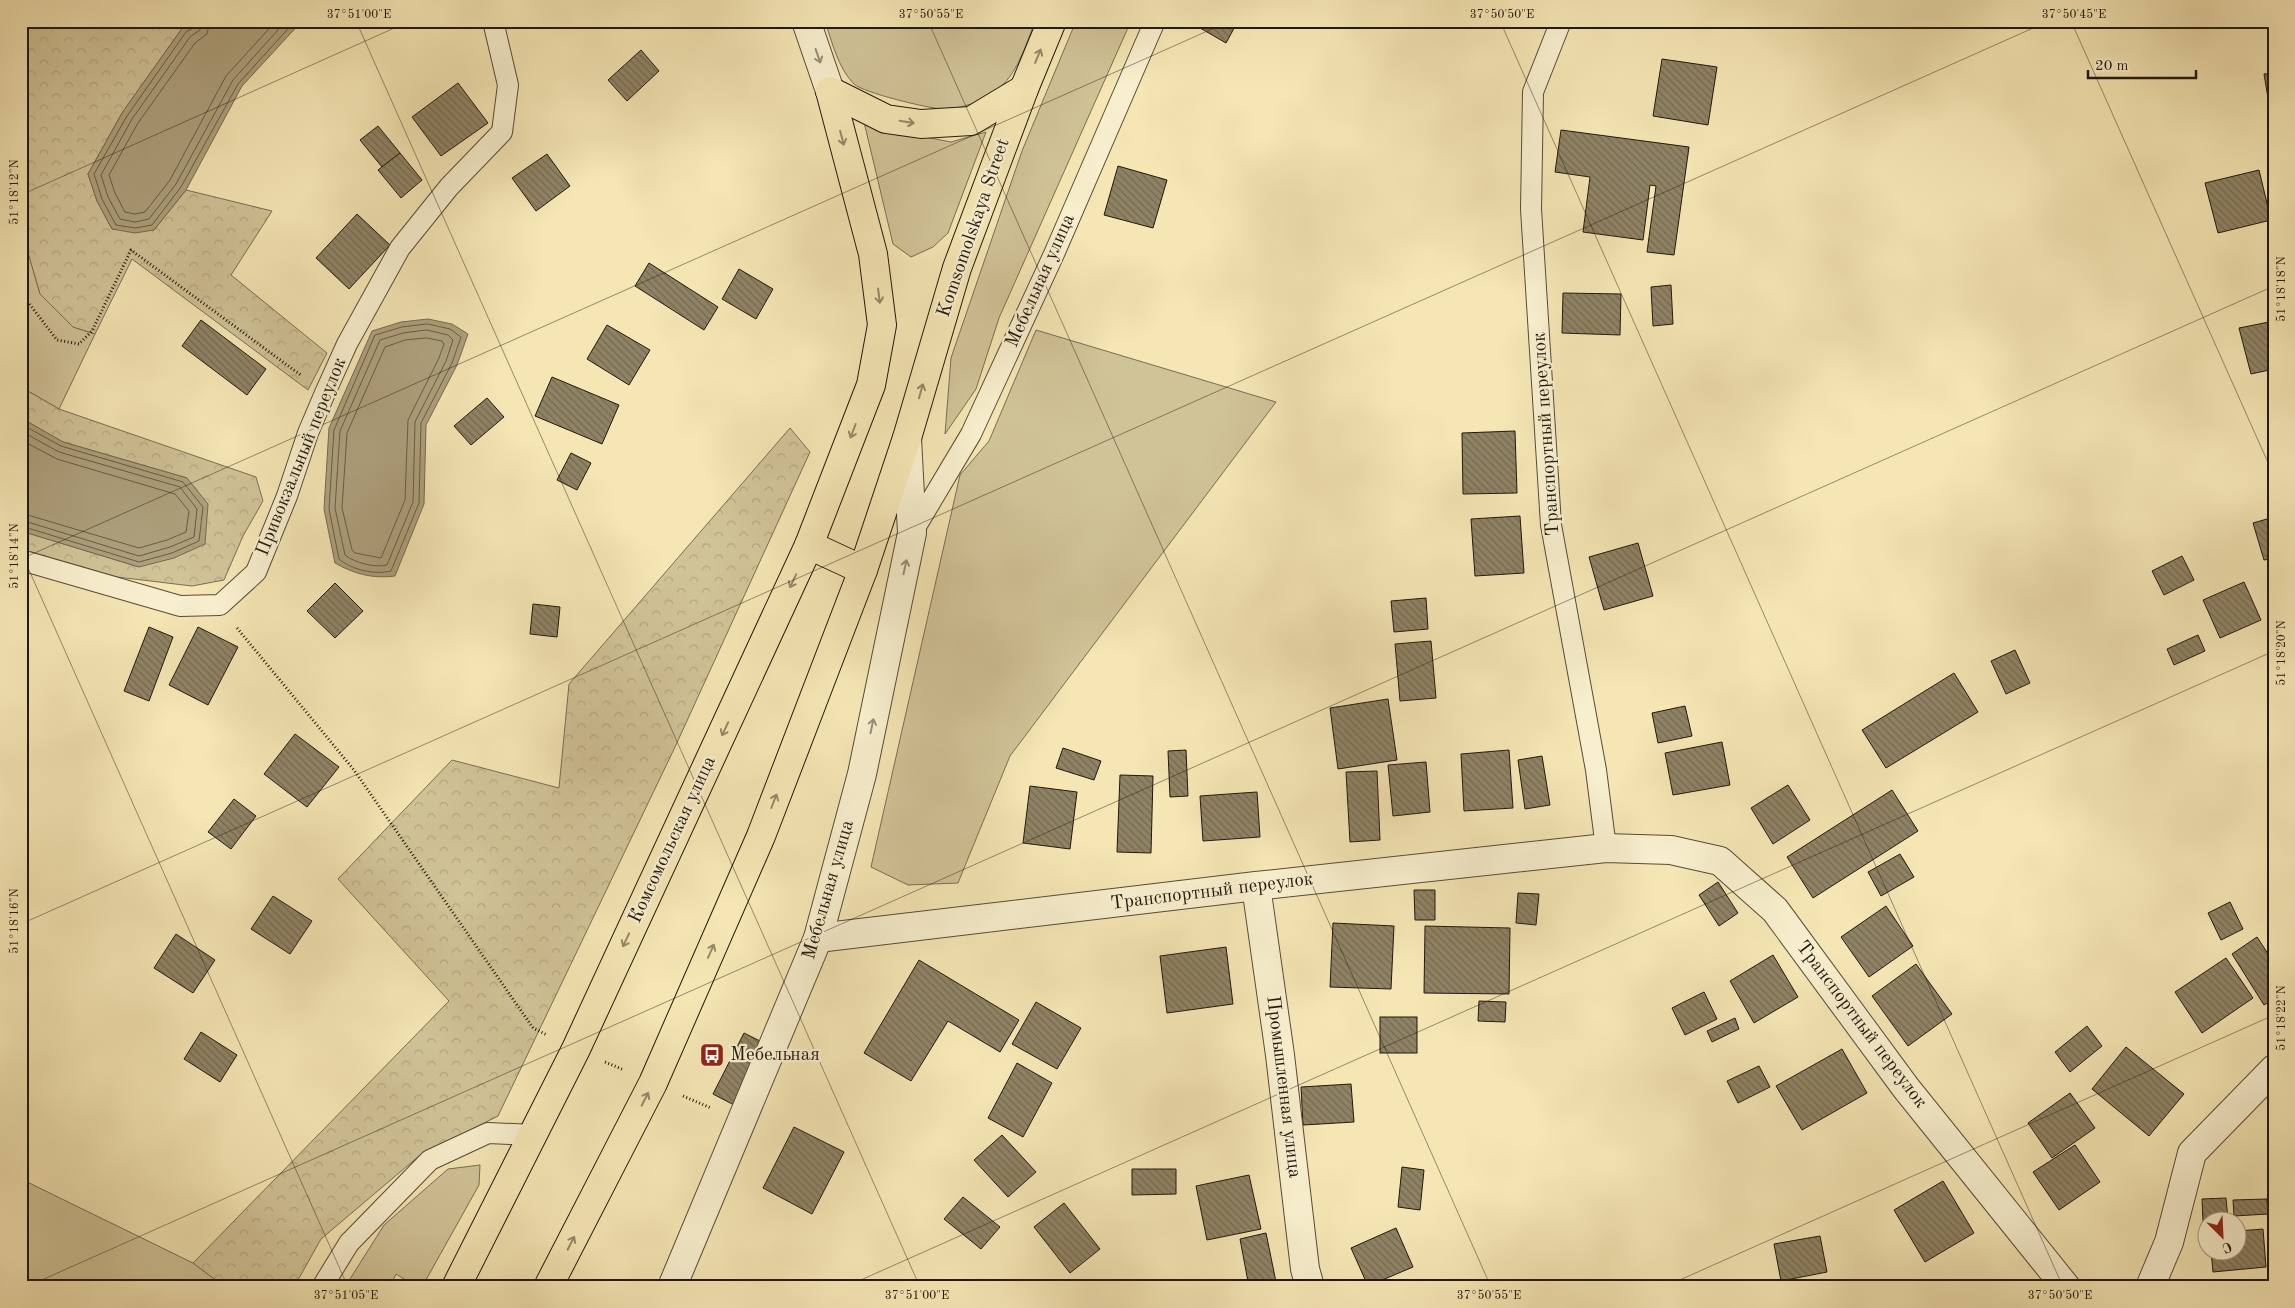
<svg xmlns="http://www.w3.org/2000/svg" width="2295" height="1308" viewBox="0 0 2295 1308" font-family="'Old Standard TT',serif">
  <style>
    .green { fill: #d1c398; stroke: #796e54 }
    .forest { fill: url(#forest-crowns); stroke: #796e54 }
    .water { fill: #ada07c; stroke: #756a50 }
    .lines { fill: none; stroke-linecap: round; stroke-linejoin: round }
    .shore { stroke: #675c46; stroke-width: 1 }
    .building { fill: url(#building-back-hatch); stroke: #21180f }
    .service-casing { stroke: #564c38; stroke-width: 22 }
    .minor-casing { stroke: #564c38; stroke-width: 30 }
    .tertiary-casing { stroke: #564c38; stroke-width: 30 }
    .primary-casing { stroke: #21180f; stroke-width: 30 }
    .path { stroke: #21180f; stroke-width: 3; stroke-dasharray: 1 2.5; stroke-linecap: butt }
    .service { stroke: #f8efce; stroke-width: 20 }
    .minor { stroke: #f8efce; stroke-width: 28 }
    .tertiary { stroke: #f8efce; stroke-width: 28 }
    .primary { stroke: #f5e6b4; stroke-width: 28 }
    .oneway { stroke: #978e78 }
    .oneway2 { stroke: #96896a }
    .ticks { fill: none; stroke: #21180f; stroke-width: 1; stroke-opacity: 0.45 }
    .labels { text-anchor: middle; dominant-baseline: central; stroke-width: 4.5; stroke-linejoin: round; paint-order: stroke }
    .street-label { font-size: 19px; fill: #21180f; stroke: #f8efce }
    .poi-label { font-size: 19px; fill: #21180f; stroke: #f8efce; text-anchor: start }
    .neatline { fill: none; stroke: #21180f; stroke-width: 2 }
    .ticks-label { font-size: 12px; text-anchor: middle; fill: #21180f }
  </style>
  <defs>
    <pattern id="forest-crowns" width="20" height="18" patternUnits="userSpaceOnUse" patternTransform="scale(1.25)"><rect width="20" height="18" fill="#d1c398"/><path d="M2 6a3 3 0 1 1 6 0M12 15a3 3 0 1 1 6 0" fill="none" stroke="#b3a782"/></pattern>
    <pattern id="building-back-hatch" width="6" height="6" patternUnits="userSpaceOnUse" patternTransform="scale(1.25)"><rect width="6" height="6" fill="#8f8365"/><path d="M-1 5l2 2M0 0l6 6M5-1l2 2" fill="none" stroke="#746a52"/></pattern>
  </defs>
  <rect width="100%" height="100%" fill="#f5e6b4"/>
  <filter id="stains"><feTurbulence type="fractalNoise" baseFrequency=".004" numOctaves="4"/><feColorMatrix values="0 0 0 0 .2 0 0 0 0 .09 0 0 0 0 .02 0 0 0 .5 -.17"/></filter>
  <radialGradient id="worn" r=".72"><stop offset=".6" stop-color="#630" stop-opacity="0"/><stop offset="1" stop-color="#630" stop-opacity=".3"/></radialGradient>
  <g class="green">
    <path d="M825 21H1035C1026 45 1017 75 996 91 983 101 959 110 942 109 927 108 864 93 854 84 838 68 832 42 825 21Z"/>
    <path d="M1076 21H1131L999 318 976 389 945 434 951 358 1022 151Z"/>
    <path d="M864 122 889 130 951 142 986 132 948 233 933 247 911 257 893 244Z"/>
    <path d="M23 234 40 294 73 327 95 334 59 409 21 387V235Z"/>
    <path d="M1036 330 1276 402 1010 756 958 883 908 885 871 867 960 475 989 441Z"/>
    <path d="M480 1165 479 1185 422 1287H417L396 1274 390 1287H345L384 1225 448 1169Z"/>
    <path d="M21 1179 193 1263 225 1287H21Z"/>
  </g>
  <g class="forest">
    <path d="M21 21H196L183 27 122 113 88 174 97 201 112 229 154 230 186 190 272 211 231 275 327 353 308 390 132 259 95 334 73 327 40 294 23 235H21Z"/>
    <path d="M21 387 59 409 256 477 263 501 243 536 224 580 192 586 117 577 21 549V531L139 567 187 478 63 442 21 418Z"/>
    <path d="M790 428 810 452 675 747 498 1116 419 1156 321 1239 294 1287H225L193 1263 449 1001 338 879 452 760 559 788 569 684Z"/>
  </g>
  <g class="water">
    <path d="M196 21H302L242 86 186 190 154 230 135 233 112 229 97 201 88 174 122 113 183 27Z"/>
    <path d="M428 319 452 324 468 334 457 365 426 425 424 504 395 576C373 579 354 574 335 563L324 509 329 428 372 331 401 322Z"/>
    <path d="M21 418 63 442 187 478 208 504 205 544 174 558 139 567 21 531Z"/>
  </g>
  <g class="lines">
    <g class="shore">
      <path d="M196 21 195 27 186 32 127 116 94 174 102 199 116 225 135 228 152 225 181 187 238 84 295 21"/>
      <path d="M203 21 200 30 190 37 132 119 101 175 108 197 120 219 135 222 149 219 176 184 233 80 286 21"/>
      <path d="M210 21 207 34 195 43 138 123 109 175 115 193 125 212 135 214 145 212 170 180 226 76 276 21"/>
      <path d="M428 324 450 329 461 337 452 363 421 423 419 503 391 571C375 575 352 570 339 559L329 509 334 430 375 335 402 327Z"/>
      <path d="M427 330 448 335 453 340 446 361 415 422 413 502 387 565C375 568 355 563 345 555L335 508 340 431 380 340 403 333Z"/>
      <path d="M427 338 442 341 444 344 439 358 408 420 405 500 381 558 355 553 352 550 342 508 347 433 385 347 405 340Z"/>
      <path d="M21 424 61 446 183 482 203 507 199 541 172 553 139 562 21 526"/>
      <path d="M21 431 59 452 180 487 197 509 194 537 170 547 139 556 21 520"/>
      <path d="M21 440 57 459 175 494 189 511 186 532 167 540 139 548 21 513"/>
    </g>
  </g>
  <g class="building">
    <path d="M1188 21H1238L1226 43Z"/>
    <path d="M641 50 659 71 627 101 608 80Z"/>
    <path d="M1662 59 1717 67 1708 125 1653 116Z"/>
    <path d="M2274 73V97L2268 98 2264 74Z"/>
    <path d="M458 83 488 123 441 156 412 117Z"/>
    <path d="M378 126 400 153 382 167 360 140Z"/>
    <path d="M1561 130 1689 147 1674 255 1647 252 1656 186 1650 185 1643 240 1583 232 1590 177 1555 172Z"/>
    <path d="M400 153 422 180 401 198 378 170Z"/>
    <path d="M547 154 570 186 536 211 512 178Z"/>
    <path d="M1118 166 1167 180 1153 228 1104 215Z"/>
    <path d="M2259 170 2271 220 2218 233 2205 183Z"/>
    <path d="M357 214 390 245 349 289 316 258Z"/>
    <path d="M649 263 718 307 704 330 635 286Z"/>
    <path d="M739 269 773 289 756 319 722 299Z"/>
    <path d="M1671 285 1673 324 1653 326 1651 287Z"/>
    <path d="M1563 293 1621 294 1620 335 1562 333Z"/>
    <path d="M201 320 266 369 247 395 182 346Z"/>
    <path d="M2274 321V369L2251 374 2239 328Z"/>
    <path d="M607 325 650 350 629 385 587 359Z"/>
    <path d="M552 377 619 405 602 444 535 416Z"/>
    <path d="M487 398 504 417 471 445 454 426Z"/>
    <path d="M1515 431 1517 493 1463 494 1462 433Z"/>
    <path d="M571 453 591 463 577 490 557 480Z"/>
    <path d="M1520 516 1524 573 1475 576 1471 519Z"/>
    <path d="M2274 517V558L2264 560 2253 523Z"/>
    <path d="M1638 543 1653 596 1604 610 1589 557Z"/>
    <path d="M2182 556 2194 580 2164 595 2152 571Z"/>
    <path d="M2244 582 2261 620 2220 638 2203 600Z"/>
    <path d="M335 583 363 611 335 638 307 611Z"/>
    <path d="M1426 598 1428 629 1394 632 1391 601Z"/>
    <path d="M533 604 560 607 557 637 530 634Z"/>
    <path d="M149 627 173 637 149 701 124 691Z"/>
    <path d="M198 627 238 647 208 705 169 685Z"/>
    <path d="M2198 635 2205 651 2174 665 2167 649Z"/>
    <path d="M1431 641 1436 698 1400 701 1395 644Z"/>
    <path d="M2015 650 2030 683 2006 694 1991 661Z"/>
    <path d="M1954 673 1978 712 1886 768 1862 730Z"/>
    <path d="M1388 699 1397 760 1338 769 1330 708Z"/>
    <path d="M1685 706 1692 736 1658 743 1652 713Z"/>
    <path d="M295 734 339 767 307 807 264 774Z"/>
    <path d="M1722 742 1730 785 1673 795 1665 753Z"/>
    <path d="M1063 748 1101 761 1094 780 1056 768Z"/>
    <path d="M1186 750 1188 796 1170 797 1168 751Z"/>
    <path d="M1509 750 1513 808 1464 811 1461 754Z"/>
    <path d="M1542 756 1550 805 1525 809 1518 760Z"/>
    <path d="M1426 762 1430 812 1393 816 1388 765Z"/>
    <path d="M1377 771 1380 840 1350 842 1346 772Z"/>
    <path d="M1120 775 1153 776 1151 853 1117 852Z"/>
    <path d="M1788 785 1810 820 1773 844 1751 808Z"/>
    <path d="M1030 786 1077 792 1070 849 1023 843Z"/>
    <path d="M1892 790 1918 831 1813 898 1787 857Z"/>
    <path d="M1257 792 1260 837 1203 841 1200 796Z"/>
    <path d="M234 799 256 816 231 849 208 832Z"/>
    <path d="M1900 854 1914 877 1881 896 1868 872Z"/>
    <path d="M1718 882 1738 913 1719 926 1699 895Z"/>
    <path d="M1414 890H1435V920H1415Z"/>
    <path d="M1518 893 1539 894 1536 925 1516 923Z"/>
    <path d="M273 896 312 921 290 954 251 929Z"/>
    <path d="M2230 902 2243 929 2221 940 2208 913Z"/>
    <path d="M1886 906 1913 946 1869 977 1841 937Z"/>
    <path d="M1333 923 1394 926 1391 989 1330 987Z"/>
    <path d="M1425 926 1510 928 1509 994 1424 993Z"/>
    <path d="M176 934 215 960 193 993 154 968Z"/>
    <path d="M2257 937 2274 963V999L2264 1005 2232 954Z"/>
    <path d="M1226 947 1233 1004 1167 1013 1160 956Z"/>
    <path d="M1773 955 1798 997 1754 1023 1730 981Z"/>
    <path d="M2226 958 2253 998 2202 1033 2175 992Z"/>
    <path d="M919 960 1019 1020 1000 1052 948 1021 911 1081 864 1053Z"/>
    <path d="M1916 964 1952 1014 1908 1046 1872 996Z"/>
    <path d="M1704 992 1717 1019 1685 1035 1672 1008Z"/>
    <path d="M1479 1001 1506 1002 1505 1022 1478 1021Z"/>
    <path d="M1036 1002 1081 1028 1057 1069 1012 1044Z"/>
    <rect x="1380" y="1017" width="37" height="36"/>
    <path d="M1735 1018 1739 1029 1712 1042 1707 1031Z"/>
    <path d="M2087 1026 2102 1046 2070 1072 2055 1052Z"/>
    <path d="M201 1032 237 1055 220 1082 184 1059Z"/>
    <path d="M744 1033 764 1043 734 1105 713 1094Z"/>
    <path d="M2126 1047 2184 1094 2149 1136 2092 1089Z"/>
    <path d="M1842 1049 1867 1093 1802 1130 1776 1086Z"/>
    <path d="M1017 1063 1052 1083 1023 1137 988 1118Z"/>
    <path d="M1759 1066 1770 1087 1738 1103 1727 1081Z"/>
    <path d="M1351 1084 1354 1122 1303 1125 1301 1087Z"/>
    <path d="M2070 1093 2095 1128 2052 1158 2028 1123Z"/>
    <path d="M794 1127 844 1152 812 1214 763 1188Z"/>
    <path d="M1002 1135 1036 1172 1008 1197 974 1160Z"/>
    <path d="M2075 1145 2100 1182 2059 1210 2033 1172Z"/>
    <path d="M1402 1167 1424 1170 1420 1210 1398 1207Z"/>
    <path d="M1132 1169H1176V1194L1132 1195Z"/>
    <path d="M1249 1175 1261 1229 1207 1240 1196 1186Z"/>
    <path d="M1943 1181 1974 1233 1925 1262 1894 1210Z"/>
    <path d="M963 1197 1000 1227 981 1249 944 1219Z"/>
    <path d="M2226 1198 2228 1220 2203 1222 2202 1199Z"/>
    <path d="M2267 1199 2268 1214 2234 1216 2233 1200Z"/>
    <path d="M1064 1203 1100 1249 1070 1273 1034 1227Z"/>
    <path d="M1396 1228 1413 1267 1368 1286 1351 1248Z"/>
    <path d="M2263 1229 2266 1267 2213 1272 2211 1250H2238V1231Z"/>
    <path d="M1266 1233 1276 1282 1249 1287 1240 1239Z"/>
    <path d="M1820 1236 1827 1272 1781 1281 1774 1244Z"/>
    <path d="M2003 1280 2007 1287H1992Z"/>
  </g>
  <g class="lines">
    <defs>
      <g id="service">
        <path d="M1561 21 1533 92 1531 209 1551 525 1596 770 1606 848"/>
        <path d="M912 533 971 434 1054 254 1155 21"/>
        <path d="M21 560 180 606 220 605 256 572 287 496 308 433 325 393 347 344 400 248 449 187 502 132 508 85 493 21"/>
        <path d="M322 1287 349 1243 430 1160 488 1133 534 1135"/>
      </g>
      <g id="minor">
        <path d="M1256 886 1280 1055 1305 1269 1310 1287"/>
        <path d="M818 938 1256 886 1606 848 1671 850 1720 861 1775 910 1906 1088 2066 1287"/>
        <path d="M672 1287 818 938 862 774 912 533 907 438"/>
        <path d="M2150 1287 2169 1242 2192 1153 2274 1069"/>
      </g>
      <path id="tertiary" d="M806 21 830 91"/>
      <g id="primary">
        <path d="M830 91 886 119 921 124 971 121 1024 89"/>
        <path d="M809 545 863 570"/>
        <path d="M456 1287 576 1049 809 545 871 385 882 325 873 254 830 91"/>
        <path d="M548 1287 653 1083 761 836 863 570 907 438 957 268 1024 89 1052 21"/>
      </g>
    </defs>
    <use href="#service" class="service-casing"/>
    <use href="#minor" class="minor-casing"/>
    <use href="#tertiary" class="tertiary-casing"/>
    <use href="#primary" class="primary-casing"/>
    <g class="path">
      <path d="M21 293 57 340 79 344 92 331 131 250 302 376"/>
      <path d="M237 628 354 770 533 1028 547 1035"/>
      <path d="M605 1062 624 1070"/>
      <path d="M683 1096 711 1108"/>
    </g>
    <use href="#service" class="service"/>
    <use href="#minor" class="minor"/>
    <use href="#tertiary" class="tertiary"/>
    <use href="#primary" class="primary"/>
  </g>
  <defs><path id="oneway-shaft" d="M-6 0H5M1.5-3L5.5 0L1.5 3" fill="none" stroke-width="1.6" stroke-linecap="round" stroke-linejoin="round" transform="scale(1.25)"/></defs>
  <g class="oneway">
    <use href="#oneway-shaft" transform="translate(818 56) rotate(71)"/>
    <use href="#oneway-shaft" transform="translate(905 567) rotate(-78)"/>
    <use href="#oneway-shaft" transform="translate(872 726) rotate(-78)"/>
  </g>
  <g class="oneway2">
    <use href="#oneway-shaft" transform="translate(1038 56) rotate(-67)"/>
    <use href="#oneway-shaft" transform="translate(907 122) rotate(9)"/>
    <use href="#oneway-shaft" transform="translate(842 138) rotate(75)"/>
    <use href="#oneway-shaft" transform="translate(879 296) rotate(83)"/>
    <use href="#oneway-shaft" transform="translate(921 391) rotate(-74)"/>
    <use href="#oneway-shaft" transform="translate(853 431) rotate(111)"/>
    <use href="#oneway-shaft" transform="translate(793 581) rotate(115)"/>
    <use href="#oneway-shaft" transform="translate(725 729) rotate(115)"/>
    <use href="#oneway-shaft" transform="translate(774 801) rotate(-69)"/>
    <use href="#oneway-shaft" transform="translate(626 940) rotate(115)"/>
    <use href="#oneway-shaft" transform="translate(711 951) rotate(-66)"/>
    <use href="#oneway-shaft" transform="translate(645 1099) rotate(-63)"/>
    <use href="#oneway-shaft" transform="translate(571 1243) rotate(-63)"/>
  </g>
  <path class="ticks" d="M356 21 920 1287M928 21 1491 1287M1500 21 2063 1287M2071 21 2274 476M21 195 410 21M21 552 348 1287M21 559 1230 21M21 924 2049 21M26 1287 2274 286M845 1287 2274 651M1664 1287 2274 1015"/>
  <defs>
    <symbol id="bus-square" viewBox="-11 -11 22 22"><rect x="-9" y="-9" width="18" height="18" rx="4" fill="#8f2418" stroke="#f8efce"/><path d="M-5-6H5V4H4V6H2V4H-2V6H-4V4H-5ZM-3.5-4V0h7V-4ZM-3.5 1.2v1.5H-2V1.2ZM2 1.2v1.5H3.5V1.2Z" fill="#fff"/></symbol>
  </defs>
  <g fill-rule="evenodd">
    <use href="#bus-square" x="698" y="1041" width="28" height="28"/>
  </g>
  <g class="labels">
    <g class="street-label">
      <text transform="translate(974 228) rotate(-71)">Komsomolskaya Street</text>
      <text transform="translate(1041 281) rotate(-66)">Мебельная улица</text>
      <text transform="translate(1547 434) rotate(-94)">Транспортный переулок</text>
      <text transform="translate(302 457) rotate(-68)">Привокзальный переулок</text>
      <text transform="translate(673 840) rotate(-65)">Комсомольская улица</text>
      <text transform="translate(829 890) rotate(-74)">Мебельная улица</text>
      <text transform="translate(1212 892) rotate(-7)">Транспортный переулок</text>
      <text transform="translate(1861 1025) rotate(53)">Транспортный переулок</text>
      <text transform="translate(1283 1087) rotate(83)">Промышленная улица</text>
    </g>
    <g class="poi-label">
      <text x="730" y="1055">Мебельная</text>
    </g>
  </g>
  <rect width="2295" height="1308" fill="none" stroke="#f5e6b4" stroke-width="55"/>
  <g transform="translate(2222 1236) rotate(156)"><circle r="24" fill="#f8efce" stroke="#a29982"/>
  <path d="M0-4L9 19L0 12L-9 19Z" fill="#8f2418"/>
  <text y="-8" font-size="14" font-weight="bold" text-anchor="middle" fill="#21180f">С</text>
  </g>
  <path d="M2088 70v8h108v-8" fill="none" stroke="#21180f" stroke-width="2.5"/>
  <text x="2095" y="70" font-size="15" fill="#21180f" stroke="#f8efce" stroke-width="4" paint-order="stroke">20 m</text>
  <rect x="28" y="28" width="2240" height="1252" class="neatline"/>
  <g class="ticks-label">
    <text x="359" y="18">37°51'00"E</text>
    <text x="931" y="18">37°50'55"E</text>
    <text x="1502" y="18">37°50'50"E</text>
    <text x="2074" y="18">37°50'45"E</text>
    <text transform="translate(14 192) rotate(-90)" y="4">51°18'12"N</text>
    <text transform="translate(2281 289) rotate(-90)" y="4">51°18'18"N</text>
    <text transform="translate(14 556) rotate(-90)" y="4">51°18'14"N</text>
    <text transform="translate(2281 653) rotate(-90)" y="4">51°18'20"N</text>
    <text transform="translate(14 921) rotate(-90)" y="4">51°18'16"N</text>
    <text transform="translate(2281 1018) rotate(-90)" y="4">51°18'22"N</text>
    <text x="346" y="1299">37°51'05"E</text>
    <text x="917" y="1299">37°51'00"E</text>
    <text x="1489" y="1299">37°50'55"E</text>
    <text x="2060" y="1299">37°50'50"E</text>
  </g>
  <rect width="100%" height="100%" filter="url(#stains)"/>
  <rect width="100%" height="100%" fill="url(#worn)"/>
</svg>
